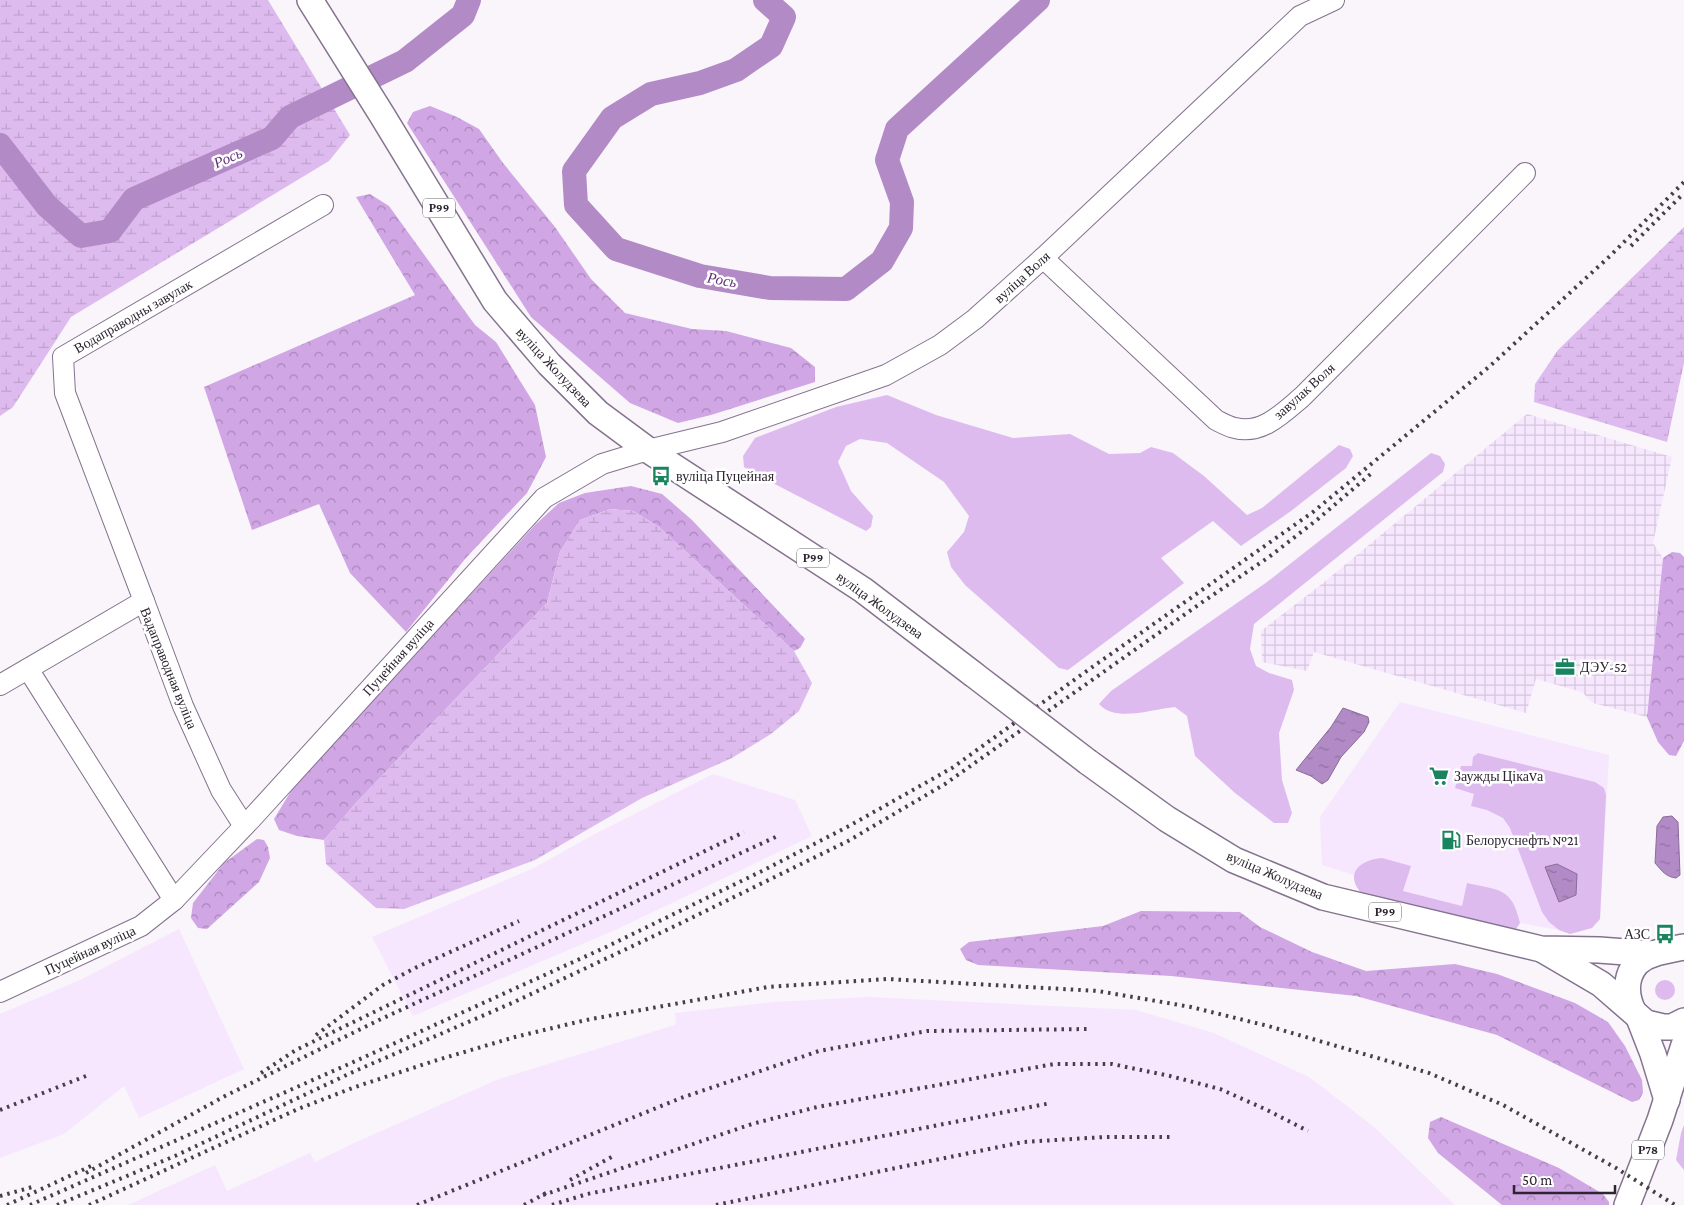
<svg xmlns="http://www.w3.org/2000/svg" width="1684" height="1205" viewBox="0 0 1684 1205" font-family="'Crimson Pro',serif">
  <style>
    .built { fill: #f6e7fe }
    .industrial { fill: url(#industrial-grid) }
    .grass { fill: #debbef }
    .forest { fill: url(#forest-crowns) }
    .wetland { fill: url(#wetland-marsh) }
    .water { fill: url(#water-ripples); stroke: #8a6c99 }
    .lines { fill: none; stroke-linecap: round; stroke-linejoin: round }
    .river { stroke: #b28ac6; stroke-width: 24 }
    .minor-casing { stroke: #84728e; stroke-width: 22 }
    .major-casing { stroke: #84728e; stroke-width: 28 }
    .minor { stroke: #fff; stroke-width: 20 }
    .major { stroke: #fff; stroke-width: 25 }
    .rail { stroke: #463f4a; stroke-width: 4; stroke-dasharray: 2.5 5; stroke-linecap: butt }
    .major-bridge-casing { stroke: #84728e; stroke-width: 28; stroke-linecap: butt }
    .major-bridge { stroke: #fff; stroke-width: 25 }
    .labels { text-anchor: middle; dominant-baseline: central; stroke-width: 5; stroke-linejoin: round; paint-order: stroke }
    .shield { fill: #fff; stroke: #6c666f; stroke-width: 1 }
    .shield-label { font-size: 12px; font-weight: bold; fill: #2d2531 }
    .street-label { font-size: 14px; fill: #2d2531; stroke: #fff }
    .poi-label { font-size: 14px; fill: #2d2531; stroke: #fff; text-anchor: start }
    .water-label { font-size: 15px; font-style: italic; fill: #612e77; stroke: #fff }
  </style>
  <defs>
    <pattern id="industrial-grid" width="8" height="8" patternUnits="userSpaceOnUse" patternTransform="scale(1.25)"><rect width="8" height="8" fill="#f6e7fe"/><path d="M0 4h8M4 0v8" fill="none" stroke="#d3c6da"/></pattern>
    <pattern id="forest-crowns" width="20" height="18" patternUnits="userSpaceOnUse" patternTransform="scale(1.25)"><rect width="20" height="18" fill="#d0a6e5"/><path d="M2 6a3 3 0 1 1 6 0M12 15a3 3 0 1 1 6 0" fill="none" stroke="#a987ba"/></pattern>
    <pattern id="wetland-marsh" width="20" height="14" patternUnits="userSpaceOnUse" patternTransform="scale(1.25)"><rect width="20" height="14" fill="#debbef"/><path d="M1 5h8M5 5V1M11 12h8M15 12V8" fill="none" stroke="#bfa1cd"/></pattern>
    <pattern id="water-ripples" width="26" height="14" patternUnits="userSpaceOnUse" patternTransform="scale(1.25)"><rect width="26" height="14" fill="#b28ac6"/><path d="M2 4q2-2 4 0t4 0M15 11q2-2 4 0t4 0" fill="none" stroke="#9171a1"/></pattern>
  </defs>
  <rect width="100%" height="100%" fill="#f9f5fb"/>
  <g class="built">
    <path d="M1400 702 1609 755 1600 919 1592 928 1570 934 1559 930 1520 923 1403 891 1322 865 1320 817Z"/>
    <path d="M713 774 795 800 812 836 613 931 413 1016 372 937 534 868 593 835Z"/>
    <path d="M179 929 244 1069 139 1118 124 1086 64 1134 0 1158V1014L80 980Z"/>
    <path d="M869 997 1136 1010 1214 1033 1309 1077 1373 1126 1455 1205H128L215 1165 227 1191 310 1153 315 1162 354 1143 499 1079 675 1025 676 1020 675 1013 773 1002Z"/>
  </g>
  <path class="industrial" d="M1527 414 1672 457 1653 543 1663 558 1647 717 1593 703 1582 692 1536 679 1526 713 1314 652 1307 671 1262 662 1261 631 1323 583Z"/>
  <g class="grass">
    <path d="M887 395 936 415 1013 438 1070 434 1109 454 1140 453 1151 447 1173 453 1204 476 1247 515 1262 508 1339 445 1350 449 1353 456 1346 468 1291 511 1241 546 1213 521 1161 558 1184 583 1068 670 1059 668 965 585 951 567 947 552 964 532 969 516 944 482 887 443 860 439 846 446 838 462 851 491 873 516 871 527 866 531 757 475 744 467 743 456 755 438 836 407Z"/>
    <path d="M1431 453 1440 456 1445 464 1443 472 1254 624 1250 649 1256 666 1269 673 1292 680 1294 690 1279 733 1282 780 1292 813 1288 823H1274L1235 793 1195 756 1187 716 1175 707C1152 709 1116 723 1099 704L1111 691 1267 582Z"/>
    <path d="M1478 753 1595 782 1604 788 1606 795 1600 919 1592 928 1570 934 1559 930 1549 922 1542 912 1510 828 1503 818 1487 810 1471 806 1474 794 1455 788 1461 766H1472L1473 757Z"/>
    <path d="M1382 858 1411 866 1403 891 1462 906 1467 883C1498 890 1512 887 1520 923L1516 929 1362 894C1344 874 1359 860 1382 858Z"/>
    <circle cx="1665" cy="990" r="10"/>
    <path d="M1684 1125V1170L1676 1160 1681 1133Z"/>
  </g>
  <g class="forest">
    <path d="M430 106 457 117 479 129 503 163 555 227 591 279 625 313 692 329 726 331 791 348 815 367V382L711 415 678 423 630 403 531 317 407 123 413 112Z"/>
    <path d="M370 194 389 206 475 325 496 342 535 405 546 457 527 493 465 559 406 632 350 573 319 504 252 530 204 387 415 295 356 197Z"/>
    <path d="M631 486 662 494 692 520 805 639 800 648 794 651 659 527 633 511 611 509 580 520 560 552 547 603 356 803 324 840 297 836 279 830 274 819 294 786 535 525 559 503 585 493Z"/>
    <path d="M1672 552 1680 553 1684 557V741L1676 756 1669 755 1658 742 1647 717 1663 558Z"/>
    <path d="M257 839 264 840 268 847 270 858 259 882 207 929 198 928 191 918 193 903 224 863Z"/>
    <path d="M1141 911 1240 912 1260 927 1312 952 1366 971 1455 964 1497 974 1575 1003 1608 1022 1625 1046 1642 1080 1643 1093 1639 1100 1632 1102 1497 1035 1356 996 1171 976 978 965 966 960 960 949 969 942 1103 926Z"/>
    <path d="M1441 1117 1559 1168 1603 1194 1609 1202V1205H1502L1438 1153 1428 1138 1430 1122Z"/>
  </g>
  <g class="wetland">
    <path d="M0 0H268L350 135 329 161 71 317 13 407 0 416Z"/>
    <path d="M1684 227V363L1667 442 1534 402 1535 384 1558 350Z"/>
    <path d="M611 509 633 511 659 527 794 651 812 683 799 711 771 734 732 758 642 798 535 860 404 909 376 908 326 864 324 840 356 803 547 603 560 552 580 520Z"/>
  </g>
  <g class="water">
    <path d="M1343 708 1368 717 1369 722 1364 732 1341 757 1328 780 1322 784 1311 776 1296 770 1331 727Z"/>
    <path d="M1672 816 1678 822 1680 875 1676 878C1666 877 1662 871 1655 863L1657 826 1663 817Z"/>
    <path d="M1557 864 1577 874 1576 895 1559 902 1545 867Z"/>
  </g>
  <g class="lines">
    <g class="river">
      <path d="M765 0 784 17 771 46 736 70 700 83 651 94 612 118 574 171 576 205 616 249 700 276 770 288 846 289 882 261 901 228 902 202 887 160 897 129 1038 0"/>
      <path d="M0 145 47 206 81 236 110 231 134 199 272 138 290 117 405 61 463 15 469 0"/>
    </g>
    <defs>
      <g id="minor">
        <path d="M1043 258 1216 420C1222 423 1229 427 1235 428 1262 435 1283 413 1302 397L1525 173"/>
        <path d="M144 601 65 393 63 357 323 205"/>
        <path d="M28 669 174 900"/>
        <path d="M0 685 144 601 183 706 221 790 244 826"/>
        <path d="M0 992 141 926 174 900 252 818 544 498 602 464 648 450 722 432 886 375 940 345 975 319 1043 258 1300 16 1334 0"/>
      </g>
      <g id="major">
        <path d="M310 0 382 115 495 301 549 364 598 413 648 450 863 590 973 674"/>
        <path d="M1088 762 1167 819 1234 860 1323 897 1541 949 1599 950 1653 954"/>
        <path d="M1543 950 1601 984 1646 1023 1663 1027H1672L1684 1021"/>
        <path d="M1633 1011C1622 988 1627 962 1653 954 1663 951 1674 949 1684 947"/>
        <path d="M1639 1018 1653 1054 1667 1100"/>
        <path d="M1627 1205 1660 1120 1684 1045"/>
      </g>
    </defs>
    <use href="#minor" class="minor-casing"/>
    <use href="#major" class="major-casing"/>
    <use href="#minor" class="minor"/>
    <use href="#major" class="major"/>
    <g class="rail">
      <path d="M1631 246 1684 193"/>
      <path d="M316 1035 383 985 417 967 519 921"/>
      <path d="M261 1073 296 1050 744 832"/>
      <path d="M0 1110 86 1076"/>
      <path d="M86 1173 225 1096 379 1020 780 835"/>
      <path d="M570 1180 615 1155"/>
      <path d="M543 1195 752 1124 817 1107 1054 1064H1112L1170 1076 1220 1089 1265 1109 1308 1131"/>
      <path d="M0 1196 36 1186"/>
      <path d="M7 1205 91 1166"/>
      <path d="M30 1205 349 1064 604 948 762 871 849 826 952 768 1081 675 1313 512 1490 366 1610 256 1684 182"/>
      <path d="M57 1205 175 1156 355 1071 512 1003 675 926 848 841 945 784 1201 603 1269 557 1318 519 1373 472"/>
      <path d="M89 1205 298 1109 355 1087 434 1061 515 1037 586 1020 768 987 887 979 1098 991 1191 1007 1268 1026 1429 1073 1503 1105 1616 1168 1675 1205"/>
      <path d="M417 1205 681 1098 819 1051 927 1031 1088 1029"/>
      <path d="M524 1205 548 1192"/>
      <path d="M552 1205 587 1194 1051 1103"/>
      <path d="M716 1205 1023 1142 1105 1137H1173"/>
    </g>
    <defs>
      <path id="major-bridge" d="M973 674 1088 762"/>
    </defs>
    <use href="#major-bridge" class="major-bridge-casing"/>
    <use href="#major-bridge" class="major-bridge"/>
  </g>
  <defs>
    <symbol id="bus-bare" viewBox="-9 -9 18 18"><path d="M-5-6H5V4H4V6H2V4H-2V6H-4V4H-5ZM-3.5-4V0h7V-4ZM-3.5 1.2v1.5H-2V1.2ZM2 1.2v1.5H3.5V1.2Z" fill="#1a835f" stroke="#fff" stroke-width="2.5" paint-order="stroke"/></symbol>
    <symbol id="office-bare" viewBox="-9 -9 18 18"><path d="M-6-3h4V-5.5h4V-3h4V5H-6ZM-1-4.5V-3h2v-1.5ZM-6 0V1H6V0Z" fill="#1a835f" stroke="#fff" stroke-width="2.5" paint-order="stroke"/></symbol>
    <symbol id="supermarket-bare" viewBox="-9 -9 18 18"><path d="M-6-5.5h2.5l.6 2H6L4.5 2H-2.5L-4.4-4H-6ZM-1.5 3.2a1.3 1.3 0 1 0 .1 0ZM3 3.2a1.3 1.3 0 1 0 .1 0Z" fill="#1a835f" stroke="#fff" stroke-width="2.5" paint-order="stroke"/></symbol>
    <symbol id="fuel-bare" viewBox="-9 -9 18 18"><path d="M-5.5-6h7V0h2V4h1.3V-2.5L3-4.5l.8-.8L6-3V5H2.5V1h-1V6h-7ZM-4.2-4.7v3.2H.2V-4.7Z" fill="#1a835f" stroke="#fff" stroke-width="2.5" paint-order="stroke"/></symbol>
  </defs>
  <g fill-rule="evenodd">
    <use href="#bus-bare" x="647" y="462" width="28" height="28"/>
    <use href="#office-bare" x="1551" y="653" width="28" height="28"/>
    <use href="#supermarket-bare" x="1425" y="762" width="28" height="28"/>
    <use href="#fuel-bare" x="1437" y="826" width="28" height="28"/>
    <use href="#bus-bare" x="1651" y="920" width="28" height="28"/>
  </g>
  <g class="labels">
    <g class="shield">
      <rect x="423" y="198.5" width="32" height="19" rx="4"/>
      <rect x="797" y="548.5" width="32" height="19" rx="4"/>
      <rect x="1369" y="902.5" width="32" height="19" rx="4"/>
      <rect x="1632" y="1140.5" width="32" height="19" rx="4"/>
    </g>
    <g class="shield-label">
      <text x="439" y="208">Р99</text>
      <text x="813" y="558">Р99</text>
      <text x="1385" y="912">Р99</text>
      <text x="1648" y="1150">Р78</text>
    </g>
    <g class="street-label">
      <text transform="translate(1022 277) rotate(-42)">вуліца Воля</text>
      <text transform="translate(133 316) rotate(-30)">Водаправодны завулак</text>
      <text transform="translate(554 367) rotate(47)">вуліца Жолудзева</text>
      <text transform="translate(1304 391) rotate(-42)">завулак Воля</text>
      <text transform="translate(880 605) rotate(36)">вуліца Жолудзева</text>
      <text transform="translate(398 657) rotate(-48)">Пуцейная вуліца</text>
      <text transform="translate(169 668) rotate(68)">Вадаправодная вуліца</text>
      <text transform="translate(1275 875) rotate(23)">вуліца Жолудзева</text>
      <text transform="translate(90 950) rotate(-25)">Пуцейная вуліца</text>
    </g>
    <g class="poi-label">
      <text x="676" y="476">вуліца Пуцейная</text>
      <text x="1580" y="667">ДЭУ-52</text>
      <text x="1454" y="776">Заужды ЦікаVа</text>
      <text x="1466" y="840">Белоруснефть №21</text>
      <text x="1650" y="934" text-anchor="end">АЗС</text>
    </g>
    <g class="water-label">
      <text transform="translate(228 158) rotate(-24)">Рось</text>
      <text transform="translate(722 280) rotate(10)">Рось</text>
    </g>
  </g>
  <path d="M1514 1185v8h101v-8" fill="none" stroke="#2d2531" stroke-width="2.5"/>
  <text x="1522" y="1185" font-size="15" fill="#2d2531" stroke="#ffffff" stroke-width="4" paint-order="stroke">50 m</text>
</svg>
